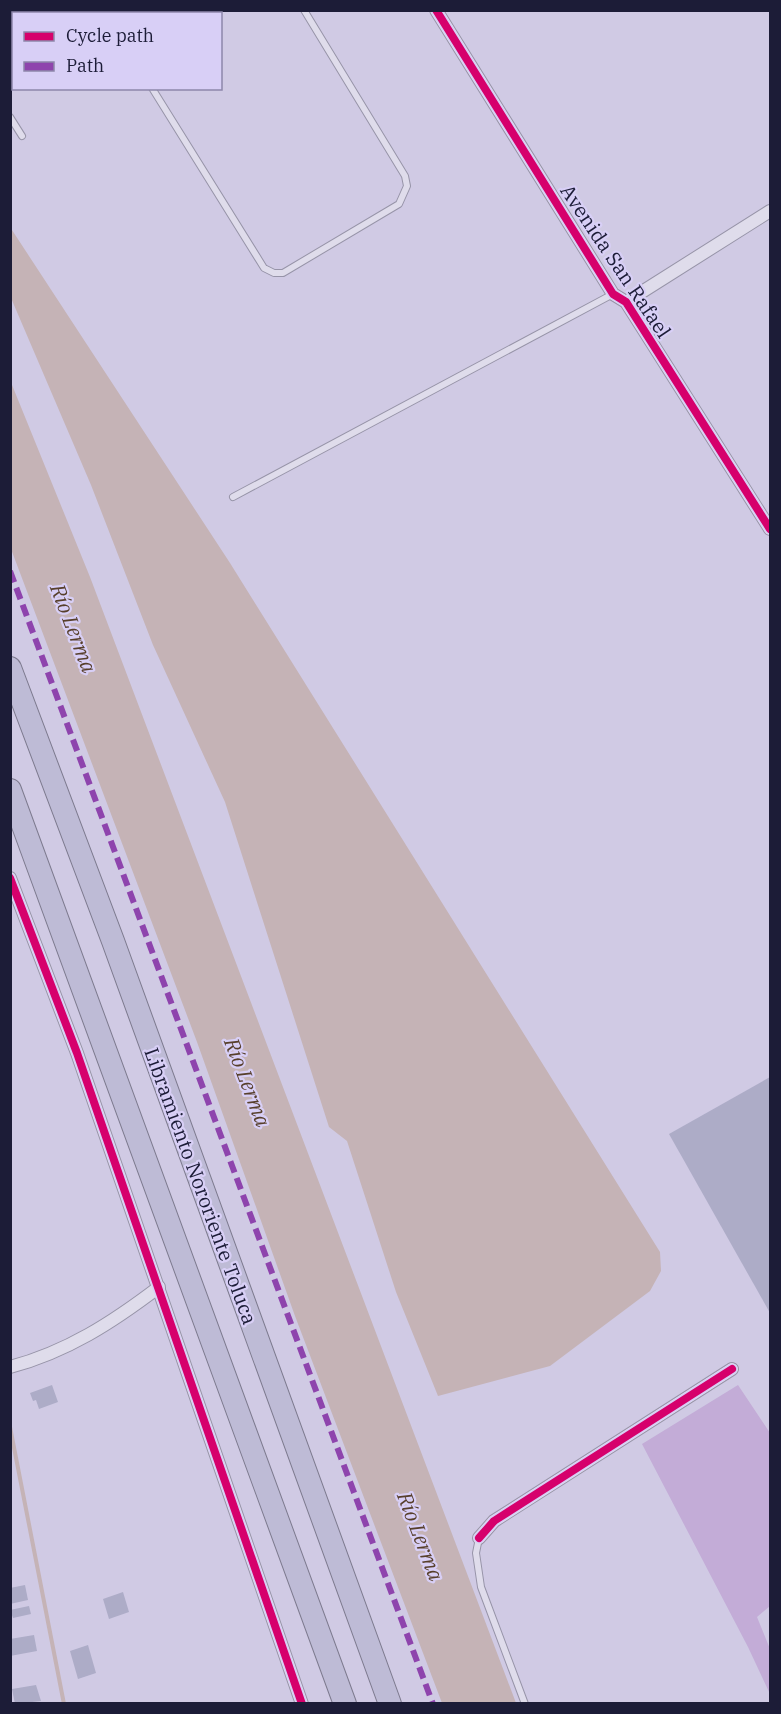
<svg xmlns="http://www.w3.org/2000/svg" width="781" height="1714" viewBox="0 0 781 1714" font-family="'IBM Plex Serif',serif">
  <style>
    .green { fill: #c3acd7 }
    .water { fill: #c5b3b6 }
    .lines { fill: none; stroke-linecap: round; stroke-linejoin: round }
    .stream { stroke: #c5b3b6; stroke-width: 4 }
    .building { fill: #adacc7 }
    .lane-casing { stroke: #9794a8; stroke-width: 8 }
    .street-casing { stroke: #9794a8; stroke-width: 14 }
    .highway-casing { stroke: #7d7a8e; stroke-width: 24 }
    .lane { stroke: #dfdceb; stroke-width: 6 }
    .street { stroke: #dfdceb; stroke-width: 12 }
    .highway { stroke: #bebbd6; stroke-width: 22 }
    .quiet { stroke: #8e44ad; stroke-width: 6; stroke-dasharray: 12 6; stroke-linecap: butt }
    .cycleway-casing { stroke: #d8cff6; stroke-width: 11 }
    .cycleway { stroke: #d6006c; stroke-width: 8 }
    .labels { text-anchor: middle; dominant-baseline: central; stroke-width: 4.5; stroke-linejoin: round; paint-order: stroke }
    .street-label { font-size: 20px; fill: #1c1c37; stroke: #d8cff6 }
    .water-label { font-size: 21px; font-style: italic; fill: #573f2b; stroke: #d8cff6 }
  </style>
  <rect width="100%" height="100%" fill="#d0cae4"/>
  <path class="green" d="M738 1385 770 1433V1606L757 1617 770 1649V1694L748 1647 642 1444Z"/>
  <g class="water">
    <path d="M10 227 230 563 660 1252 661 1271 650 1291 550 1366 438 1396 396 1292 347 1141 329 1127 225 802 153 645 91 485 11 298Z"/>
    <path d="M10 380 90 577 516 1703H442L295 1316 197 1042 11 549Z"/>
  </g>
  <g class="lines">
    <path class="stream" d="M10 1427 64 1704"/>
  </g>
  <g class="building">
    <path d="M770 1077V1313L669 1134Z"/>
    <path d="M52 1385 58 1402 39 1409 36 1400 33 1401 30 1393Z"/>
    <path d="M25 1585 28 1600 10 1604V1588Z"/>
    <path d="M123 1592 129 1612 109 1619 103 1599Z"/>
    <path d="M29 1606 31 1614 13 1618 10 1610Z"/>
    <path d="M34 1635 37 1651 10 1656V1639Z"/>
    <path d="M88 1645 96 1673 78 1679 70 1651Z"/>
    <path d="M36 1685 41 1701 15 1704 12 1689Z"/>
  </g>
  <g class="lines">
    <defs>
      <g id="lane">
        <path d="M137 10 138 14"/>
        <path d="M152 88 264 268 274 273H283L399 204 407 186 405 176 304 10"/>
        <path d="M10 117 22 136"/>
        <path d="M233 497 613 294"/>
        <path d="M479 1538 476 1553 481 1587 525 1704"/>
      </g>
      <g id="street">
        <path d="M436 10 613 294 626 302 770 529"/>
        <path d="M626 302 770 211"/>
        <path d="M10 878 77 1053 302 1704"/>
        <path d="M10 1367C67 1352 113 1322 159 1287"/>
        <path d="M479 1538 494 1521 732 1369"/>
      </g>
      <g id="highway">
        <path d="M10 668 113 941 390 1704"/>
        <path d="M10 790 345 1704"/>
      </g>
    </defs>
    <use href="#lane" class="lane-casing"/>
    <use href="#street" class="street-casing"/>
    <use href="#highway" class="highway-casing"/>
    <use href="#lane" class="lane"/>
    <use href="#street" class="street"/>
    <use href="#highway" class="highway"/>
    <path class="quiet" d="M10 571 433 1704"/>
    <defs>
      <g id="cycleway">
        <path d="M436 10 613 294 626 302 770 529"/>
        <path d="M10 878 77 1053 302 1704"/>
        <path d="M479 1538 494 1521 732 1369"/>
      </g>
    </defs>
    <use href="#cycleway" class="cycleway-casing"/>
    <use href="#cycleway" class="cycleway"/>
  </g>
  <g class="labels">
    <g class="street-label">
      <text transform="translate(616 261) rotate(56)">Avenida San Rafael</text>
      <text transform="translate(201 1186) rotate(70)">Libramiento Nororiente Toluca</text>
    </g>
    <g class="water-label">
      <text transform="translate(74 628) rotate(69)">Río Lerma</text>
      <text transform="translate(248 1082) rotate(69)">Río Lerma</text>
      <text transform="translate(421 1536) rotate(69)">Río Lerma</text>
    </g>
  </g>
  <rect width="781" height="1714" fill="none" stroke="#1c1c37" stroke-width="24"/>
  <rect x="12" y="12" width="210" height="78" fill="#d8cff6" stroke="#8d87aa" stroke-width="1.5"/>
  <rect x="24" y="32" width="30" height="9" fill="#d6006c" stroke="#8d87aa" stroke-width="1.5"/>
  <text x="66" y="42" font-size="18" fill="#1c1c37">Cycle path</text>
  <rect x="24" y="62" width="30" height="9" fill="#8e44ad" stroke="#8d87aa" stroke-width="1.5"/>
  <text x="66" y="72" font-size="18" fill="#1c1c37">Path</text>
</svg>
